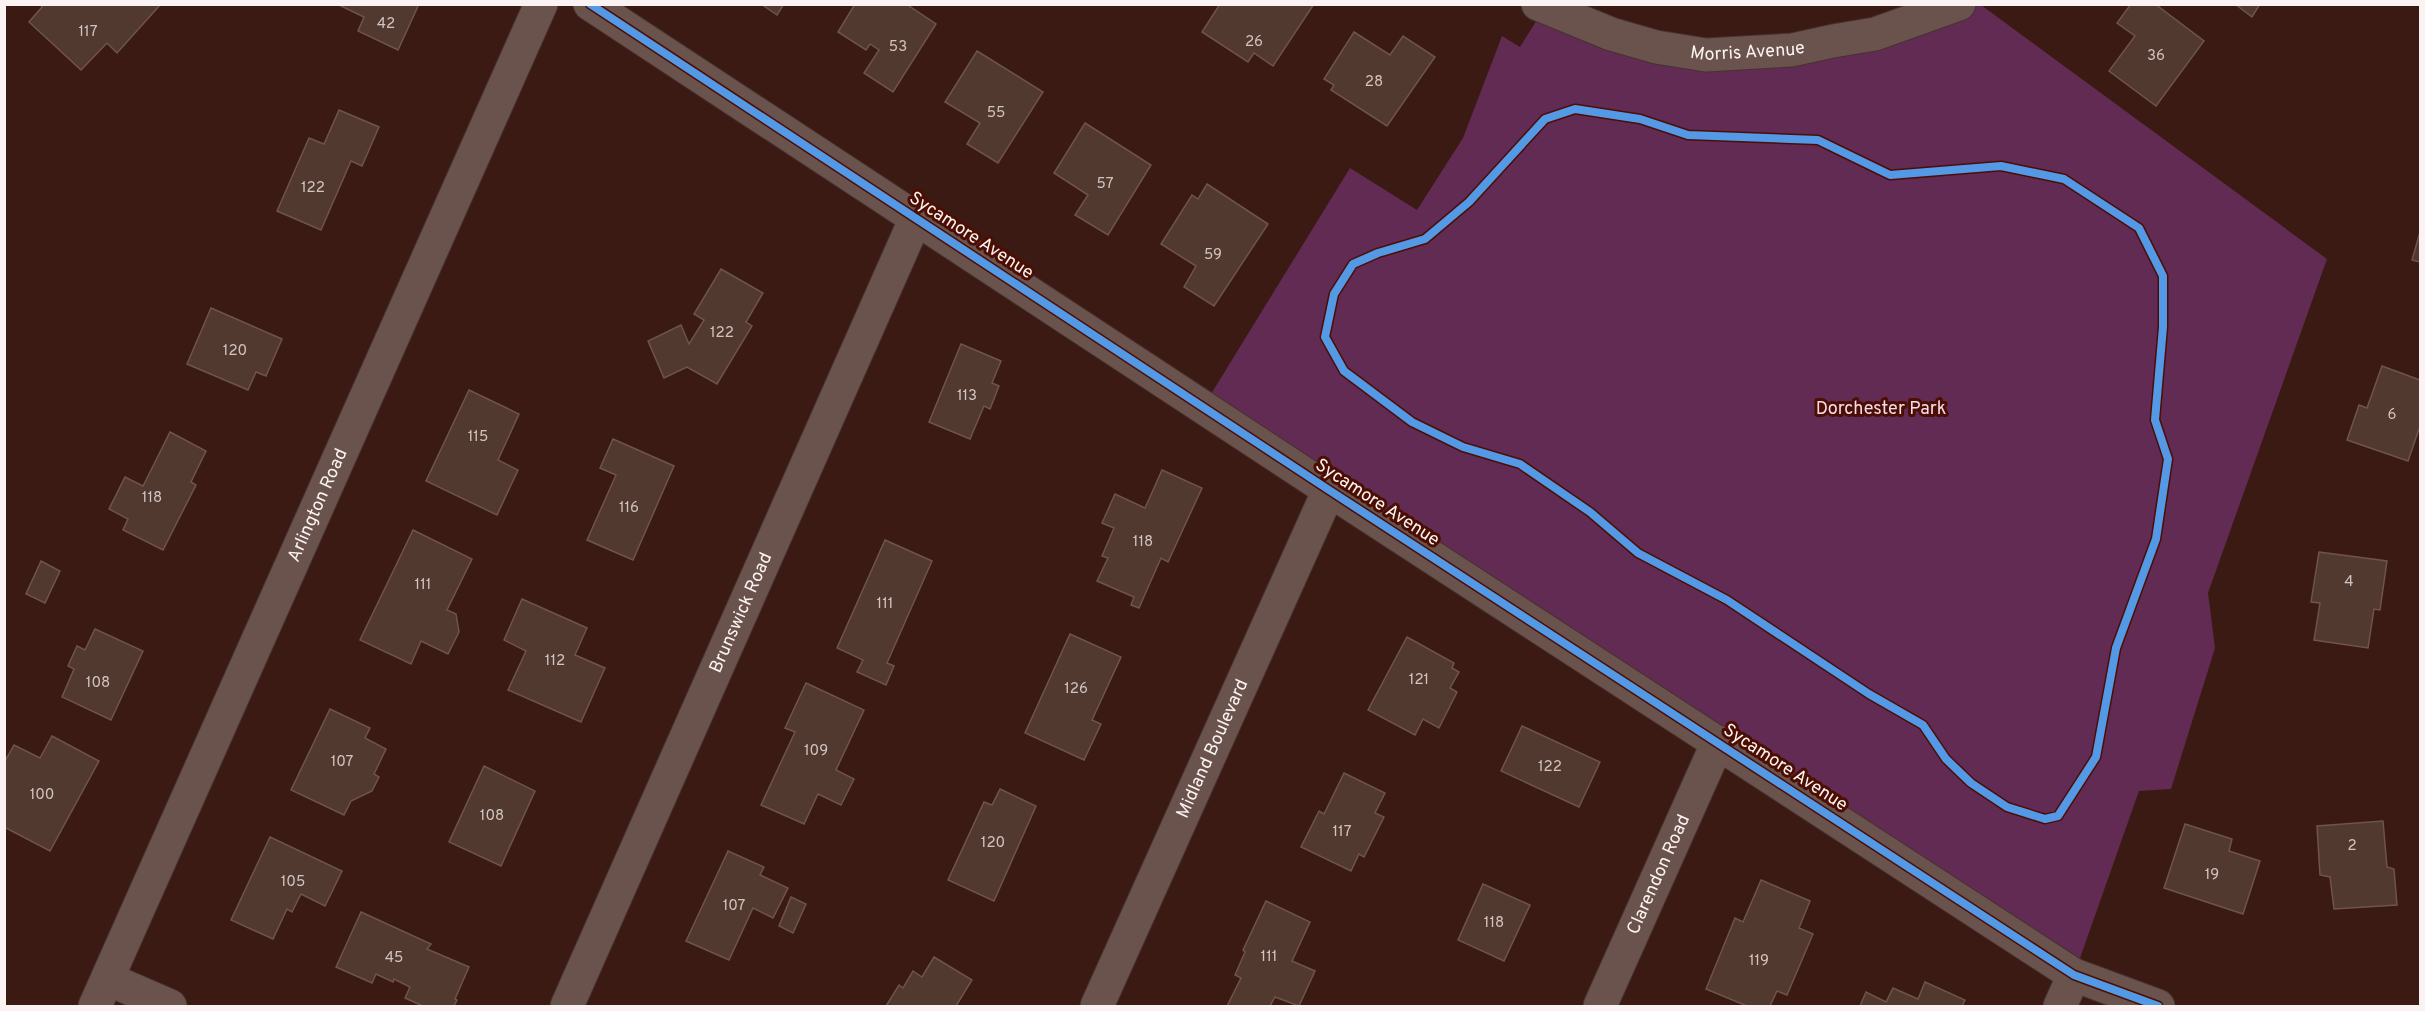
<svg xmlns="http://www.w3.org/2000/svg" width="2425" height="1011" viewBox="0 0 2425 1011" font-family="Overpass,sans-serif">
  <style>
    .green { fill: #612b54 }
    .building { fill: #52392f; stroke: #6e5449; stroke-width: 1.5 }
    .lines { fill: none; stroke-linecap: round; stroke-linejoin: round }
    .minor-casing { stroke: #473230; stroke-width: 35 }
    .minor { stroke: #6a524d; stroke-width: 33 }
    .cycleway-casing { stroke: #4c0e03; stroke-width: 11 }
    .cycleway { stroke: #5399e6; stroke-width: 8 }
    .labels { text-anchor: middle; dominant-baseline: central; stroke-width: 6; stroke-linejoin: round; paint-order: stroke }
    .number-label { font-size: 15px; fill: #d1c4c0 }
    .street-label { font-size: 18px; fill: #fbf3f1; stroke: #4c0e03 }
    .park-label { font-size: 18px; fill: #f4dbef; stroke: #4c0e03 }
  </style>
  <rect width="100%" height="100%" fill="#3b1a14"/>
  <path class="green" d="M1959 5H1981L2327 259 2208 593 2215 648 2171 789 2139 791 2074 975 1203 407 1350 168 1417 210 1463 138 1502 36 1520 47 1545 7 1706 55Z"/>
  <g class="building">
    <path d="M41 4H161L117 53 107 43 81 70 29 22 42 7Z"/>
    <path d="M337 4H419L398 50 358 31 364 17Z"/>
    <path d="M761 4H784L777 15Z"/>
    <path d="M855 4H906L936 24 893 92 864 73 879 50 870 44 866 50 838 32Z"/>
    <path d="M1220 4H1314L1273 66 1254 53 1248 62 1202 32Z"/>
    <path d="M2131 4H2155L2204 41 2156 106 2109 71 2135 36 2117 23Z"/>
    <path d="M2235 4H2260L2252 17Z"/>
    <path d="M1354 32 1390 55 1403 36 1435 57 1387 126 1331 90 1334 85 1324 79Z"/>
    <path d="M977 51 1043 92 998 163 967 144 980 123 945 102Z"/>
    <path d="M339 110 379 127 362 166 351 161 321 230 277 211 309 138 324 144Z"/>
    <path d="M1085 123 1151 165 1108 235 1075 215 1088 195 1054 173Z"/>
    <path d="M1207 184 1268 224 1214 306 1184 287 1196 266 1161 244 1192 195 1198 199Z"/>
    <path d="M2420 232V262L2412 260Z"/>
    <path d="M721 269 763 293 746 322 752 326 717 384 687 367 664 378 648 341 681 325 689 344 704 320 694 314Z"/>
    <path d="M211 308 282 339 266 376 256 372 248 390 187 364Z"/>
    <path d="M961 344 1001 361 992 383 999 386 990 409 984 406 970 439 929 422Z"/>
    <path d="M2382 366 2420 380V426L2408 461 2347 440 2359 405 2367 408Z"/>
    <path d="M469 390 519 414 498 460 518 470 497 515 426 481Z"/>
    <path d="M170 432 206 451 191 482 196 485 163 550 123 530 128 519 109 509 125 477 143 486Z"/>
    <path d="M613 439 674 466 633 560 587 540 616 475 600 468Z"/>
    <path d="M1162 470 1202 488 1168 562 1161 558 1139 608 1131 605 1134 597 1097 581 1108 558 1102 556 1114 528 1102 523 1115 494 1145 508Z"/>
    <path d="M413 530 472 559 447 610 456 614 459 632 448 654 421 641 411 664 360 640Z"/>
    <path d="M885 540 932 561 887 663 894 666 886 685 857 672 863 660 837 648Z"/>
    <path d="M2319 552 2387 561 2380 610 2374 609 2368 648 2314 640 2320 603 2311 602Z"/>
    <path d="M41 561 60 571 45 603 26 594Z"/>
    <path d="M522 599 587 628 575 655 605 668 581 722 508 690 526 651 504 640Z"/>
    <path d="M95 629 143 651 111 720 62 697 74 669 68 666 77 646 85 650Z"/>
    <path d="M1070 634 1121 657 1092 720 1101 724 1084 760 1025 733Z"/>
    <path d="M1407 637 1454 663 1452 668 1459 672 1450 688 1457 692 1439 728 1423 719 1415 735 1368 710Z"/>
    <path d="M806 683 864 710 836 770 854 779 841 805 818 794 804 824 761 805 795 732 785 728Z"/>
    <path d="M330 709 370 728 365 738 386 749 374 774 379 777 372 791 351 801 344 815 291 790Z"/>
    <path d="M1522 726 1600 762 1579 807 1501 771Z"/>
    <path d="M52 736 99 761 50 851 4 827V763L14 745 40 758Z"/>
    <path d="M484 766 535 791 501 866 449 842Z"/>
    <path d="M1344 773 1385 793 1375 813 1384 817 1364 857 1359 854 1351 871 1301 847 1319 811 1324 814Z"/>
    <path d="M1000 789 1036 806 994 901 948 880 984 802 992 805Z"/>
    <path d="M2383 821 2387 867 2394 869 2397 905 2334 909 2330 877 2320 875 2317 826Z"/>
    <path d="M2185 824 2232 839 2229 851 2260 861 2243 914 2164 888Z"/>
    <path d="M270 837 342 871 325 906 301 894 292 912 287 909 273 939 231 920Z"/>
    <path d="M728 851 764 867 760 875 788 888 773 918 753 908 729 960 686 941Z"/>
    <path d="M1761 880 1810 901 1799 928 1813 934 1787 995 1777 991 1770 1006H1747L1706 989 1735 918 1743 922Z"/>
    <path d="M1483 884 1530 905 1504 961 1458 940Z"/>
    <path d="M791 897 806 904 793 933 779 926Z"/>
    <path d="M1266 901 1310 922 1292 961 1315 971 1299 1006 1275 997 1270 1006H1227L1241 978 1235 975 1245 952 1243 950Z"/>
    <path d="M361 912 431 944 427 949 469 967 455 999 457 1000 454 1006H423L405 998 410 987 394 979 393 982 376 974 372 983 336 967Z"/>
    <path d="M934 957 972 980 956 1006H886L899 985 903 988 913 971 922 977Z"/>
    <path d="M1925 982 1965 1000 1962 1006H1860L1866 992 1886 1002 1893 988 1918 999Z"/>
  </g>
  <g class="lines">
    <defs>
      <g id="minor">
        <path d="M590 4 1329 490 2074 975 2158 1006"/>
        <path id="s1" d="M1538 4 1611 34 1656 47 1706 55 1792 50 1833 41 1875 34 1959 4"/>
        <path d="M108 979 170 1006"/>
        <path id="s2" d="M95 1006 541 4"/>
        <path id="s3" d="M567 1006 916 218"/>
        <path id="s4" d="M1097 1006 1329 490"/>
        <path id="s5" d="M1600 1006 1718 742"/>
        <path d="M2060 1006 2074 975"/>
      </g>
    </defs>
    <use href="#minor" class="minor-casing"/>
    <use href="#minor" class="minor"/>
    <defs>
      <g id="cycleway">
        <path d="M590 4 1329 490 2074 975 2158 1006"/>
        <path d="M1575 109 1640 119 1688 135 1818 140 1890 175 2001 166 2064 179 2139 228 2163 276V327L2155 420 2168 459 2156 539 2116 648 2096 757 2058 816 2045 819 2007 807 1971 783 1946 759 1923 725 1869 694 1727 600 1638 553 1590 512 1520 464 1463 447 1412 422 1344 371 1325 337 1334 294 1353 264 1378 253 1425 239 1469 202 1545 119Z"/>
      </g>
    </defs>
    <use href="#cycleway" class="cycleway-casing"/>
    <use href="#cycleway" class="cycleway"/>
  </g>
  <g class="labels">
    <g class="number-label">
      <text x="386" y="24">42</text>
      <text x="88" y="32">117</text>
      <text x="1254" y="42">26</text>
      <text x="898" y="47">53</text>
      <text x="2156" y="56">36</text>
      <text x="1374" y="82">28</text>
      <text x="996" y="113">55</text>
      <text x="1105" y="184">57</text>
      <text x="313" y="188">122</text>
      <text x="1213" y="255">59</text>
      <text x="722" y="333">122</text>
      <text x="235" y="351">120</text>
      <text x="967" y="396">113</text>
      <text x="2392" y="415">6</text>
      <text x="478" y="437">115</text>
      <text x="152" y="498">118</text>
      <text x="629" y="508">116</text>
      <text x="1143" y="542">118</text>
      <text x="2349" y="582">4</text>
      <text x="423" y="585">111</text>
      <text x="885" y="604">111</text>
      <text x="555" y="661">112</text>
      <text x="1419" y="680">121</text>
      <text x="98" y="683">108</text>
      <text x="1076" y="689">126</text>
      <text x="816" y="751">109</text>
      <text x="342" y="762">107</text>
      <text x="1550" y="767">122</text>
      <text x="42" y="795">100</text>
      <text x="492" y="816">108</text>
      <text x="1342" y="832">117</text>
      <text x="993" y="843">120</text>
      <text x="2352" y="846">2</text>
      <text x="2212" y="875">19</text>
      <text x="293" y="882">105</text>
      <text x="734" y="906">107</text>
      <text x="1494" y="923">118</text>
      <text x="1269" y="957">111</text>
      <text x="394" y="958">45</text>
      <text x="1759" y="961">119</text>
    </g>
    <g class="street-label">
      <text stroke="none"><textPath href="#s1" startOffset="218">Morris Avenue</textPath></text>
      <text transform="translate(971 236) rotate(33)">Sycamore Avenue</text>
      <text transform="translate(1377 503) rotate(33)">Sycamore Avenue</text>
      <text stroke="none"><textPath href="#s2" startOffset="548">Arlington Road</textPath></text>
      <text stroke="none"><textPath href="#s3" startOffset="430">Brunswick Road</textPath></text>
      <text stroke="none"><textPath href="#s4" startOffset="282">Midland Boulevard</textPath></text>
      <text transform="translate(1785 768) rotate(33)">Sycamore Avenue</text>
      <text stroke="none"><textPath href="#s5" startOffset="144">Clarendon Road</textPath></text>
    </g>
    <g class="park-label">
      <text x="1881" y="409">Dorchester Park</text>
    </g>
  </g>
  <rect width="2425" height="1011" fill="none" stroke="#fbf3f1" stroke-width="12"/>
</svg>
